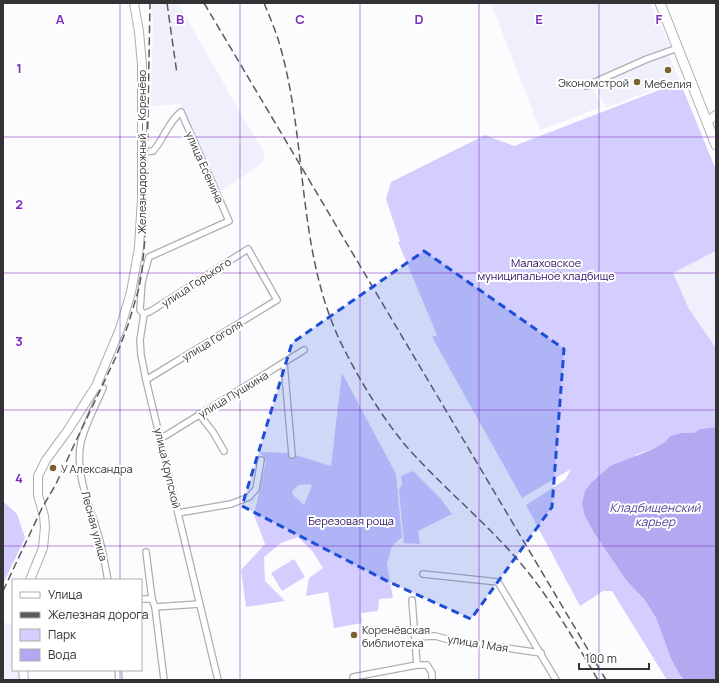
<svg xmlns="http://www.w3.org/2000/svg" width="719" height="683" viewBox="0 0 719 683" font-family="Manrope,sans-serif">
  <style>
    .built { fill: #f0effc }
    .green { fill: #d4cefe; fill-rule: evenodd }
    .water { fill: #b4a8f1 }
    .lines { fill: none; stroke-linecap: round; stroke-linejoin: round }
    .minor-casing { stroke: #afaeb3; stroke-width: 8 }
    .secondary-casing { stroke: #afaeb3; stroke-width: 10 }
    .primary-casing { stroke: #afaeb3; stroke-width: 11 }
    .minor { stroke: #fff; stroke-width: 5.5 }
    .secondary { stroke: #fff; stroke-width: 8 }
    .primary { stroke: #fff; stroke-width: 9 }
    .rail { stroke: #5a5a5c; stroke-width: 1.5; stroke-dasharray: 8 4; stroke-linecap: butt }
    .marked { fill: #1d4ed8; fill-opacity: 0.2; stroke: #1d4ed8; stroke-width: 3; stroke-dasharray: 8 5; stroke-linejoin: round }
    .grid { fill: none; stroke: #7b2cbf; stroke-width: 1; stroke-opacity: 0.55 }
    .poi-dot { fill: #7a6132; stroke: #fff; stroke-width: 1.5 }
    .labels { text-anchor: middle; dominant-baseline: central; stroke-width: 4; stroke-linejoin: round; paint-order: stroke }
    .poi-label { font-size: 11px; fill: #333335; stroke: #fff; text-anchor: start }
    .street-label { font-size: 11px; fill: #333335; stroke: #fff }
    .park-label { font-size: 11px; fill: #2f1265; stroke: #fff }
    .water-label { font-size: 12px; font-style: italic; fill: #584499; stroke: #fff }
    .grid-label { font-size: 13px; text-anchor: middle; font-weight: bold; fill: #7b2cbf; stroke: #fff; stroke-width: 4; stroke-linejoin: round; paint-order: stroke }
  </style>
  <rect width="100%" height="100%" fill="#fcfbfe"/>
  <g class="built">
    <path d="M152 3H178L244 119 265 154 263 163 223 190 217 188 201 152 202 148 198 145 180 104 151 106 153 23Z"/>
    <path d="M491 3H650L671 48 590 79 601 107 540 130Z"/>
    <path d="M668 53 679 80 606 108 595 83Z"/>
    <path d="M716 251V348L689 309 673 273Z"/>
    <path d="M3 622 13 625V670H19L20 680H3Z"/>
  </g>
  <g class="green">
    <path d="M680 82 716 170V251L673 273 689 309 716 348V427L700 429 694 433H681L670 436 665 442 651 450 637 454 585 516 594 533 626 580 644 599 656 618 671 659 680 675 684 680H667L612 591H603L580 606 526 505 565 480 571 469 522 498 432 337 437 335 398 242 400 241 386 199 391 182 485 135 514 146Z"/>
    <path d="M342 373 396 474 402 537 392 546 387 564 393 598 379 599 378 611 361 613 362 623 334 628 328 592 306 596 309 578 323 568 313 552 298 537 281 543 264 557 265 581 285 601 246 607 241 570 265 544 254 515 266 461 260 452 289 453 331 466ZM310 484 312 486 304 505 293 495 292 491 299 485Z"/>
    <path d="M413 471 441 499 452 514 418 531 420 544 404 543 399 490 402 484 401 476Z"/>
    <path d="M3 503H5L17 514 25 538 3 584Z"/>
    <path d="M294 559 305 577 282 591 271 573Z"/>
  </g>
  <path class="water" d="M716 427V680H684L680 675 671 659 656 618 644 599 626 580 594 533 585 516 582 504 585 491 591 483 610 466 651 450 665 442 670 436 681 433H694L700 429Z"/>
  <g class="lines">
    <defs>
      <g id="minor">
        <path d="M586 86 647 59 678 48"/>
        <path d="M142 152 153 151C164 139 168 122 181 112L229 221 149 257 142 282 140 310 144 314 140 340 141 355 146 380 218 680"/>
        <path d="M144 314 151 311 248 249 277 300 146 380"/>
        <path d="M284 363 292 455"/>
        <path d="M96 386 103 388C96 405 85 425 81 442 74 474 91 508 99 538 103 551 105 566 108 580"/>
        <path d="M199 414 213 432 224 451"/>
        <path d="M160 437 165 436 304 350"/>
        <path d="M178 513 231 504 249 497 256 489 261 460"/>
        <path d="M146 552 152 599 155 607 164 680"/>
        <path d="M423 574 498 582 556 680"/>
        <path d="M141 599H152"/>
        <path d="M412 600 417 665"/>
        <path d="M155 607 199 604"/>
        <path d="M415 637 435 636 450 640 541 653"/>
        <path d="M118 670 119 680"/>
        <path d="M353 680V677L417 665H427L432 673V680"/>
      </g>
      <g id="secondary">
        <path d="M707 122 716 115"/>
        <path d="M30 580 43 548 45 527 44 516 38 495V476L46 460 68 430 96 386 120 329 131 292 139 248 142 198V65L139 32 134 3"/>
        <path d="M23 670 24 680"/>
      </g>
      <path id="primary" d="M660 3 716 145"/>
    </defs>
    <use href="#minor" class="minor-casing"/>
    <use href="#secondary" class="secondary-casing"/>
    <use href="#primary" class="primary-casing"/>
    <use href="#minor" class="minor"/>
    <use href="#secondary" class="secondary"/>
    <use href="#primary" class="primary"/>
    <g class="rail">
      <path d="M167 3 177 74"/>
      <path d="M204 3 606 680"/>
      <path d="M264 3C269 15 274 27 278 39 287 68 292 98 296 127 306 203 309 282 345 351 362 384 382 417 406 446 443 488 487 523 523 566 552 601 575 641 598 680"/>
      <path d="M3 591 42 508 56 484 74 445 115 359 128 325 139 288 142 271 146 226 150 3"/>
    </g>
  </g>
  <path class="marked" d="M424 251 564 349 552 507 471 619 389 582 242 506 292 343Z"/>
  <path class="grid" d="M120 3V580M240 3V680M360 3V680M479 3V680M599 3V680M3 137H716M3 273H716M3 410H716M3 546H716M120 670V680"/>
  <g class="poi-dot">
    <circle cx="668" cy="70" r="4"/>
    <circle cx="637" cy="82" r="4"/>
    <circle cx="53" cy="468" r="4"/>
    <circle cx="354" cy="635" r="4"/>
  </g>
  <g class="labels">
    <g class="poi-label">
      <text x="629" y="82" text-anchor="end">Экономстрой</text>
      <text x="668" y="83" text-anchor="middle">Мебелия</text>
      <text x="61" y="468">У Александра</text>
      <text x="362" y="629">Коренёвская<tspan x="362" dy="13">библиотека</tspan></text>
    </g>
    <g class="street-label">
      <text transform="translate(141 152) rotate(-90)">Железнодорожный — Коренёво</text>
      <text transform="translate(205 167) rotate(66)">улица Есенина</text>
      <text transform="translate(196 282) rotate(-33)">улица Горького</text>
      <text transform="translate(212 340) rotate(-31)">улица Гоголя</text>
      <text transform="translate(233 394) rotate(-31)">улица Пушкина</text>
      <text transform="translate(168 468) rotate(77)">улица Крупской</text>
      <text transform="translate(95 526) rotate(75)">Лесная улица</text>
      <text transform="translate(478 643) rotate(9)">улица 1 Мая</text>
    </g>
    <g class="park-label">
      <text x="546" y="262">Малаховское<tspan x="546" dy="13">муниципальное кладбище</tspan></text>
      <text x="351" y="520">Березовая роща</text>
    </g>
    <g class="water-label">
      <text x="655" y="507">Кладбищенский<tspan x="655" dy="14">карьер</tspan></text>
    </g>
  </g>
  <g class="grid-label">
    <text x="60" y="24">A</text>
    <text x="180" y="24">B</text>
    <text x="300" y="24">C</text>
    <text x="419" y="24">D</text>
    <text x="539" y="24">E</text>
    <text x="659" y="24">F</text>
    <text x="19" y="73">1</text>
    <text x="19" y="209">2</text>
    <text x="19" y="346">3</text>
    <text x="19" y="483">4</text>
  </g>
  <rect width="719" height="683" fill="none" stroke="#333335" stroke-width="8"/>
  <rect x="12" y="579" width="130" height="92" fill="#ffffff" stroke="#adadae"/>
  <rect x="20" y="592" width="20" height="6" fill="#ffffff" stroke="#adadae"/>
  <text x="48" y="599" font-size="12" fill="#333335">Улица</text>
  <rect x="20" y="612" width="20" height="6" fill="#5a5a5c" stroke="#adadae"/>
  <text x="48" y="619" font-size="12" fill="#333335">Железная дорога</text>
  <rect x="20" y="629" width="20" height="12" fill="#d4cefe" stroke="#adadae"/>
  <text x="48" y="639" font-size="12" fill="#333335">Парк</text>
  <rect x="20" y="649" width="20" height="12" fill="#b4a8f1" stroke="#adadae"/>
  <text x="48" y="659" font-size="12" fill="#333335">Вода</text>
  <path d="M579 663v6h70v-6" fill="none" stroke="#333335" stroke-width="2"/>
  <text x="585" y="663" font-size="12" fill="#333335" stroke="#ffffff" stroke-width="3" paint-order="stroke">100 m</text>
</svg>
